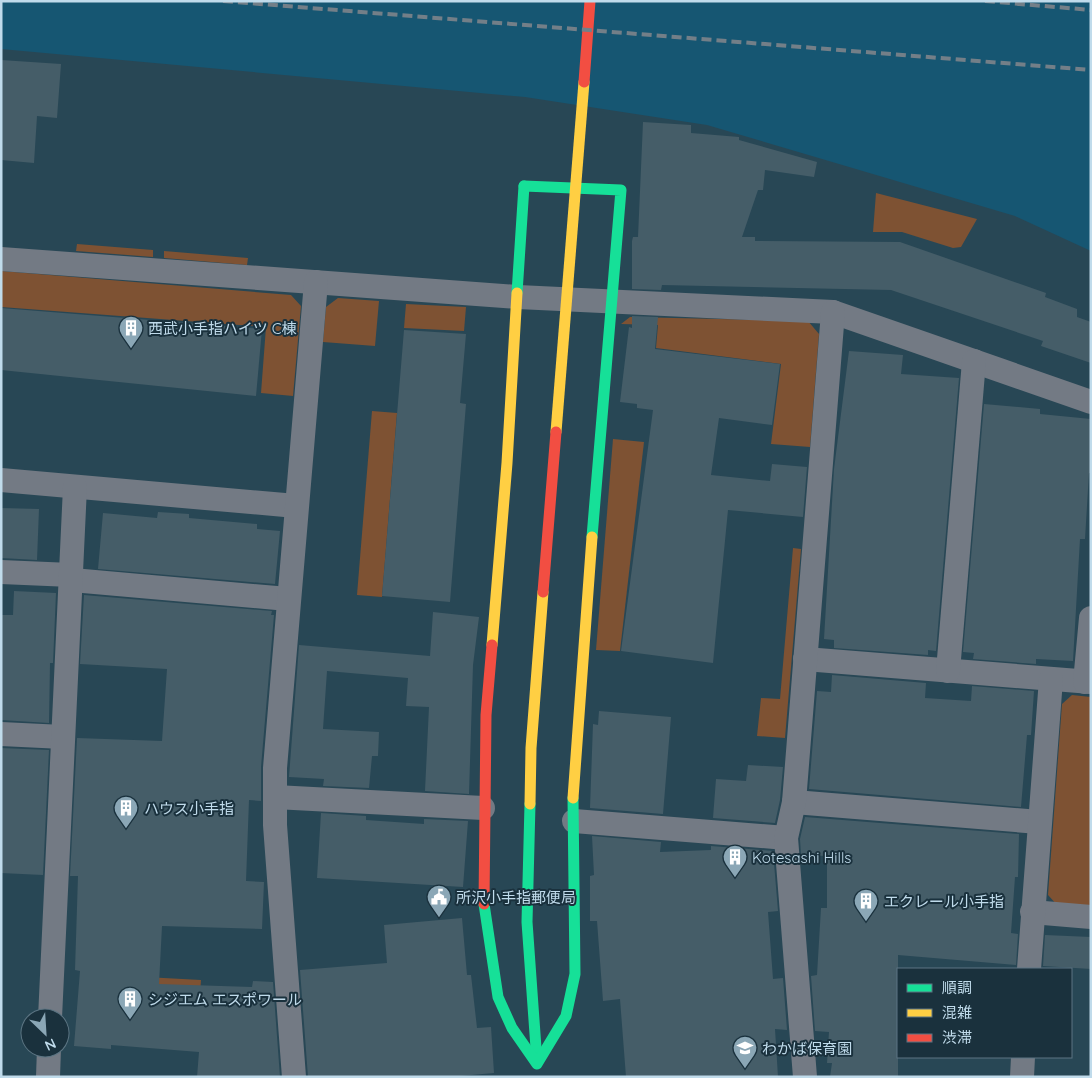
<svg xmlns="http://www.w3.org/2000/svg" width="1092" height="1078" viewBox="0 0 1092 1078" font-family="Quicksand,'Noto Sans JP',sans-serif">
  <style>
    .built { fill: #165672 }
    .green { fill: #7e5233 }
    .building { fill: #455d68 }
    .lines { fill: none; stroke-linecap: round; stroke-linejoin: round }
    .street { stroke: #737a84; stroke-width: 24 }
    .fast { stroke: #16e098; stroke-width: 11 }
    .slow { stroke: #ffcf43; stroke-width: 11 }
    .jam { stroke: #f24e42; stroke-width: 11 }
    .rail { stroke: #737f88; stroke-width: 4; stroke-dasharray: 10 5; stroke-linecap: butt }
    .labels { text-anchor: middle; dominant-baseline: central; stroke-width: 4; stroke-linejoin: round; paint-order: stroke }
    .poi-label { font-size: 15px; fill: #c0dbeb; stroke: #1a313d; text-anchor: start }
  </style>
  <rect width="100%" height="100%" fill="#284755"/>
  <path class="built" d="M1 1H1091V251L1015 216 707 125 525 97 1 49Z"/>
  <g class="green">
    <path d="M876 193 977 219 961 247 953 248 902 232H873Z"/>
    <path d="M77 244 153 250V257L76 251Z"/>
    <path d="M164 251 248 258 247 265 164 258Z"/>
    <path d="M1 271 291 295 301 306 293 396 261 393 266 327 1 307Z"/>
    <path d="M338 298 379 301 375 346 323 342 326 307Z"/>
    <path d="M406 304 466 307 464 331 404 328Z"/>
    <path d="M630 317 808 321 819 334 810 447 771 444 781 364 656 348 658 325 621 324Z"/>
    <path d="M372 411 397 413 382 597 357 595Z"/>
    <path d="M613 439 644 442 620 651 596 650Z"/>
    <path d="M793 548 801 549 785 738 757 736 761 698 780 699Z"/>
    <path d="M1072 695 1091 697V908L1058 906 1048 895 1062 704Z"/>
    <path d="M108 975 201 980 200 994Z"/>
  </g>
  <g class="building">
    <path d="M1 60 61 64 57 118 37 116 34 163 1 160Z"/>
    <path d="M643 122 691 125V133L739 137V140L817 162 814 177 765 170 763 190H758L742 237H755V241L900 242 1046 293 1045 297 1077 309V317L1091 322V363L1041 346 1043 341 891 290 662 285 661 290 632 289V241L633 237H638Z"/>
    <path d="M1 308 262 329 256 396 1 370Z"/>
    <path d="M632 316 658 317 655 349 780 364 772 425 719 418 711 475 770 481 772 464 807 467 803 517 728 510 713 663 621 651 653 410 637 408V404L620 402 629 327 632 328Z"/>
    <path d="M404 330 466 334 460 403 466 404 450 602 382 596Z"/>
    <path d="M849 351 903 355 901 374 959 378 936 651 928 650V655L834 648V640L824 639 834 469Z"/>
    <path d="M984 404 1040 409V414L1091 419V473H1089L1085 539H1080L1073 661 1036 659V664L973 659 974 653 963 652Z"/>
    <path d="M1 508 39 509 37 560 1 558Z"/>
    <path d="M158 512 189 514V518L257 524V529L280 531 275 584 98 569 103 513 157 518Z"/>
    <path d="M14 591 56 593 53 663H50L49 723 1 720V615H13Z"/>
    <path d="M84 595 272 611 271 615H274L261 767V801L249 800 246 881 264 882 262 929 162 926 159 984 252 987 253 981 273 982 280 1077H197L199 1052 111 1045V1049L74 1046 80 971 75 970 78 876H70L77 738 162 741 167 669 80 664Z"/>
    <path d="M433 612 479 617 473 665 469 794 425 791 429 707 406 706 408 678 327 671 323 729 379 732 378 756H372L369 788 323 786 324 779 289 777 299 645 430 656Z"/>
    <path d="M832 675 926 683 925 698 971 701 972 686 1034 691 1031 735H1027L1021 807 809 789 817 691 831 692Z"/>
    <path d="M599 711 671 717 663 814 590 808 593 724 598 725Z"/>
    <path d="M1 748 49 750 43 875 1 873Z"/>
    <path d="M748 765 783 767 780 800 775 823 713 818 716 779 746 781Z"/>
    <path d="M321 813 366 816V820L424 824V819L468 821 463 887 317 878Z"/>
    <path d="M805 817 1019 834 1018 877H1015L1011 933 1018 934 1016 965 898 955V1077H830L832 1063H827L829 1032 815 1031 811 976 817 975 821 908H827V856L801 855 800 839Z"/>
    <path d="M592 836 661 842 660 852 711 850V846L773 851 778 911 768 912 773 979 783 978 787 1030 775 1029 778 1077H626L620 999 603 1001 597 921H590V876L594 875Z"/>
    <path d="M462 918 467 975H471L477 1028 491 1027 494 1073 449 1077H308L300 970 387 963 384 925Z"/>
    <path d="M1045 935 1091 937V969L1043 966Z"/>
  </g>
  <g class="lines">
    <g class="street">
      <path d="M1 259 518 297 833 312 1091 402"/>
      <path d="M1 480 296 506"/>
      <path d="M1 572 71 575"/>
      <path d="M72 580 288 599"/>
      <path d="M805 659 1091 682"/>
      <path d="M948 671 974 361"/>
      <path d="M1085 682 1091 618"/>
      <path d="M1 734 63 737"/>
      <path d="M275 797 483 808"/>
      <path d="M794 802 1039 822"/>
      <path d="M574 821 786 838"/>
      <path d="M1032 912 1091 917"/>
      <path d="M1029 969 1051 679"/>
      <path d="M50 1018 75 487"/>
      <path d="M48 1077 49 1048"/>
      <path d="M294 1077 275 825V768L316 282"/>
      <path d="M805 1077 786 838 794 802 833 312"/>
      <path d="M1022 1077 1023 1057"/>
    </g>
    <g class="fast">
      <path d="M524 186 621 190 592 537"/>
      <path d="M517 293 524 186"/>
      <path d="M530 804 527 922 537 1062"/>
      <path d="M484 904 498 997 512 1028 537 1064 566 1016 575 974 573 798"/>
    </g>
    <g class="slow">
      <path d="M556 432 584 82"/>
      <path d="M492 645 507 463 517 293"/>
      <path d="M573 798 592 537"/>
      <path d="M530 804 531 748 543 592"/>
    </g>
    <g class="jam">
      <path d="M584 82 590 1"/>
      <path d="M543 592 556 432"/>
      <path d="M484 904 486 715 492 645"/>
    </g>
    <g class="rail">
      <path d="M223 1 1091 70"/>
      <path d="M985 1 1091 10"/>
    </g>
  </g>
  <defs>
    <symbol id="building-pin" viewBox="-11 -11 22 30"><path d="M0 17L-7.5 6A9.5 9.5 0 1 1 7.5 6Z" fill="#8ba7b6" stroke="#1a313d"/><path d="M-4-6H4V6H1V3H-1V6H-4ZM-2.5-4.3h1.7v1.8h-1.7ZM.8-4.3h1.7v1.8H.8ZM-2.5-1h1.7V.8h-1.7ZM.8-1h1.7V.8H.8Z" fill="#fff"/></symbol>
    <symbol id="civic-pin" viewBox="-11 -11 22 30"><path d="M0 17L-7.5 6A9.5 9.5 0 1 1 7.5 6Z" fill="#8ba7b6" stroke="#1a313d"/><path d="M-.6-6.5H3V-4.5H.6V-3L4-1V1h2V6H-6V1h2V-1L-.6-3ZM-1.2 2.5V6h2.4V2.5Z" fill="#fff"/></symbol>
    <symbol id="school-pin" viewBox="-11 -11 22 30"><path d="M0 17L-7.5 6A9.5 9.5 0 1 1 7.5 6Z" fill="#8ba7b6" stroke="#1a313d"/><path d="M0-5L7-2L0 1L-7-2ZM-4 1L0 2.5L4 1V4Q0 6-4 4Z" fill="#fff"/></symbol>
  </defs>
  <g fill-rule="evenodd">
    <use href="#building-pin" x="117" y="314" width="28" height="38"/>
    <use href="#building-pin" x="112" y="794" width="28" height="38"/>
    <use href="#building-pin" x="721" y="843" width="28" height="38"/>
    <use href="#civic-pin" x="425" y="883" width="28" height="38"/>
    <use href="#building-pin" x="852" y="887" width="28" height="38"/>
    <use href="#building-pin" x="116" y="985" width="28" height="38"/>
    <use href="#school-pin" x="731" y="1034" width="28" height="38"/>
  </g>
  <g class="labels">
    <g class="poi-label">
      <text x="148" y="328">西武小手指ハイツ C棟</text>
      <text x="144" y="808">ハウス小手指</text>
      <text x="752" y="857">Kotesashi Hills</text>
      <text x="456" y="897">所沢小手指郵便局</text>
      <text x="884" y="901">エクレール小手指</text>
      <text x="148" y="999">シジエム エスポワール</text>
      <text x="762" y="1048">わかば保育園</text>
    </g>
  </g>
  <rect width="1092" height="1078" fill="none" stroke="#c0dbeb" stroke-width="5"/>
  <rect x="897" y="968" width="175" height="90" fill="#1a313d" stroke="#5c7583"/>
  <rect x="907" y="984" width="25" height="8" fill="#16e098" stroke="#5c7583"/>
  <text x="942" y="993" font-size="15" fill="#c0dbeb">順調</text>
  <rect x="907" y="1009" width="25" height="8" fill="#ffcf43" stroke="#5c7583"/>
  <text x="942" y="1018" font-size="15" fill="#c0dbeb">混雑</text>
  <rect x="907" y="1034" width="25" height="8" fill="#f24e42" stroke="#5c7583"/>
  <text x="942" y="1043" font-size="15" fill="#c0dbeb">渋滞</text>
  <g transform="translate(45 1033) rotate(155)"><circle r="24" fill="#1a313d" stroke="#5c7583"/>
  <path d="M0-4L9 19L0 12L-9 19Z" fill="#8ba7b6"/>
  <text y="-8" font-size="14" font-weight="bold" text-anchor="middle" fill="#c0dbeb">N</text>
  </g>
</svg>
